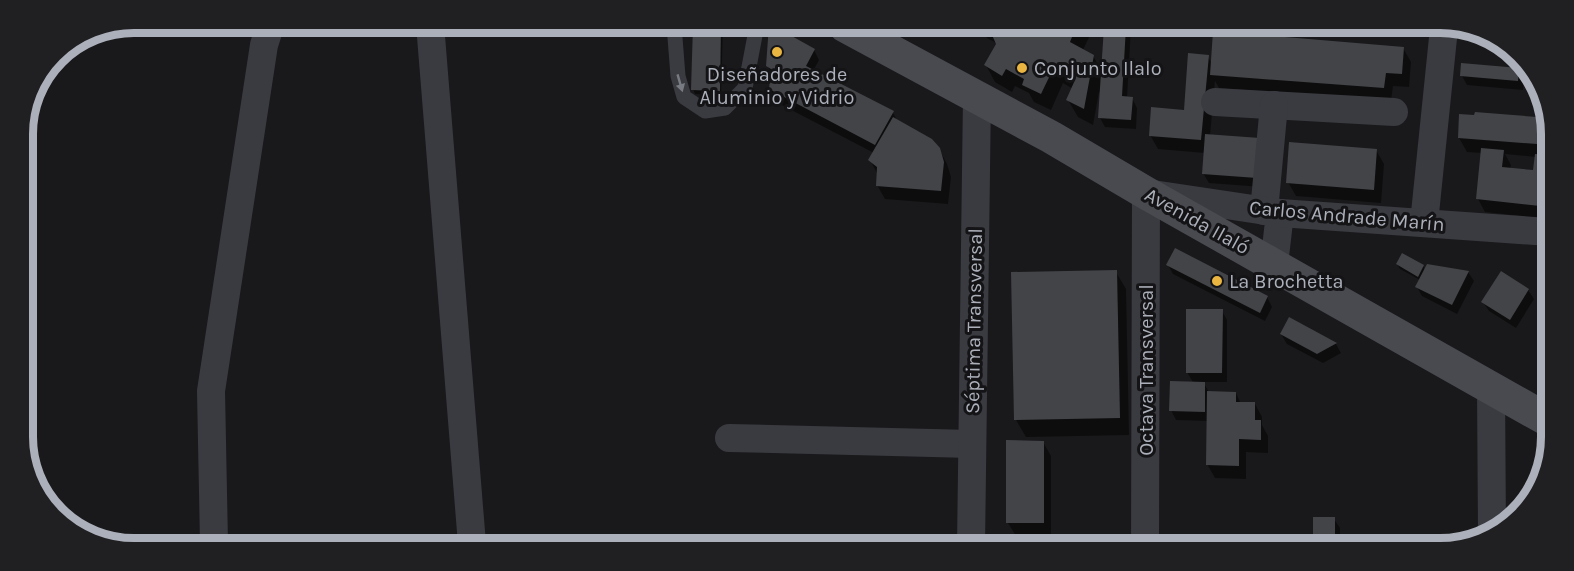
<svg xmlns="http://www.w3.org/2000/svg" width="1574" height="571" viewBox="0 0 1574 571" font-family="Karla,sans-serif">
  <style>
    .shadow { fill: #0007; fill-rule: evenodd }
    .building { fill: #434448 }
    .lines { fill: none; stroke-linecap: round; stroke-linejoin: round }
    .service { stroke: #3a3b40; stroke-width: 15 }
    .minor { stroke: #3a3b40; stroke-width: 28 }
    .secondary { stroke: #484a50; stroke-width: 33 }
    .oneway { fill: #797b83 }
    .poi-dot { fill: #ebb541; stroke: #141416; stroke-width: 2 }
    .labels { text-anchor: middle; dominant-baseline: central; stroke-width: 6; stroke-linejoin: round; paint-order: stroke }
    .poi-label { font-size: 20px; fill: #acb0ba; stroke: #141416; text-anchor: start }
    .street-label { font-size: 20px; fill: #acb0ba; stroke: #141416 }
    .rim { fill: none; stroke: #acb0ba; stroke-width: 8 }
  </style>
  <rect width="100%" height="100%" fill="#19191b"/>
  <g class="shadow">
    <path d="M694 25H723L721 95 695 94 693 89Z"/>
    <path d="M980 26 1085 27 1090 35 1083 50 1093 56 1103 73 1106 27H1131L1127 98H1132L1137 108 1136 129 1105 127 1100 118 1101 93 1099 92 1093 125 1078 117 1068 100 1073 89 1063 83 1051 110 1034 102 1029 93 1015 86 1012 92 995 82 986 65 998 44 987 38Z"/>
    <path d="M1403 48 1411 62 1409 87 1393 86 1391 101 1219 88 1215 81 1210 136 1259 140 1262 187 1209 183 1203 173 1205 153 1158 149 1150 135 1185 111 1208 57 1212 64Z"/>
    <path d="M814 50 819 60 813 71 893 113 898 122 939 149 947 164 951 177 948 204 885 199 877 185 878 175 870 160 874 153 778 103 770 89 772 73 767 66Z"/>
    <path d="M1518 69 1524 78 1523 90 1467 85 1462 76Z"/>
    <path d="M1536 86 1544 105 1535 91Z"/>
    <path d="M1476 114 1550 119 1549 219 1485 212 1478 199 1482 153 1467 152 1459 138 1475 117ZM1505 154 1536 157 1535 172 1510 169 1511 165Z"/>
    <path d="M1376 150 1384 164 1381 203 1296 196 1288 182Z"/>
    <path d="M1403 255 1423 266 1425 270 1468 272 1474 281 1457 314 1422 296 1417 287 1420 280 1400 269 1397 264Z"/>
    <path d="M1168 265 1267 297 1272 307 1265 321 1173 274Z"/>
    <path d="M1116 272 1126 289 1129 435 1026 437 1016 420Z"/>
    <path d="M1528 290 1534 299 1516 328 1489 311 1483 302Z"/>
    <path d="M1222 311 1227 320V382H1203L1209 392 1236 393 1241 404H1255L1262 417V425L1268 436V453L1246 452V479L1215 478 1207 464 1208 421 1176 420 1171 410 1194 384 1187 372Z"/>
    <path d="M1289 319 1336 344 1341 353 1323 363 1287 344 1281 334Z"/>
    <path d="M1043 442 1051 456V536H1016L1008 523Z"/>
    <path d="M1334 519 1340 528V548H1314Z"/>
  </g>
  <g class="building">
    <path d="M693 25H721L720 91 691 90Z"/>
    <path d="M769 25H772L815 49 806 66 894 111 875 145 769 89 771 69 766 66Z"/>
    <path d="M988 26 1076 27 1070 42 1094 55 1084 109 1066 100 1075 80 1054 67 1041 94 1022 85 1024 79 1006 69 1002 76 984 65 996 44Z"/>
    <path d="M1104 27H1126L1122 96 1133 97 1131 120 1098 118Z"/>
    <path d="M1213 31 1404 47 1402 74 1386 73 1384 88 1210 75Z"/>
    <path d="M1188 53 1209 55 1201 140 1149 136 1151 107 1184 110Z"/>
    <path d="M1461 63 1519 68 1518 81 1460 76Z"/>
    <path d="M1475 112 1550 118V145L1458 138 1459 114 1474 115Z"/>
    <path d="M893 117 932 139 940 148 944 162 941 191 876 186 877 167 868 160Z"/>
    <path d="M1205 134 1260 138 1257 178 1202 174Z"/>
    <path d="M1289 142 1377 149 1374 190 1286 183Z"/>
    <path d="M1481 148 1504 150 1502 167 1533 170 1535 154 1550 155 1549 207 1476 199Z"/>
    <path d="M1175 248 1268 296 1260 313 1166 265Z"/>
    <path d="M1402 253 1424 265 1418 277 1396 264Z"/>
    <path d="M1427 264 1469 271 1452 305 1415 287Z"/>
    <path d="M1117 270 1120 418 1014 420 1011 272Z"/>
    <path d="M1501 271 1529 289 1510 320 1481 302Z"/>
    <path d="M1186 309H1223L1222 373H1186Z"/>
    <path d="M1289 317 1337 343 1317 354 1280 334Z"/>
    <path d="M1170 381 1205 382V412L1169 411Z"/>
    <path d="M1207 391 1236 392V402H1255V420H1261V440L1239 439V466L1206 465Z"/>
    <path d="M1006 440 1044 441V523H1006Z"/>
    <rect x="1313" y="517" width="22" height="31"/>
  </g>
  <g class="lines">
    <path class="service" d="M674 25 678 76 684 97 705 111 725 108 745 88 757 25"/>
    <g class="minor">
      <path d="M430 24 472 544"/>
      <path d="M1215 102 1394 112"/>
      <path d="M1264 211 1274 105"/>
      <path d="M1424 223 1444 28"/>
      <path d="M1274 265 1280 213"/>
      <path d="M1491 387 1492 531"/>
      <path d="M729 438 972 444"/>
      <path d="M214 543 211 391 264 45 271 23"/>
      <path d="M971 546 977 96"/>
      <path d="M1145 547 1146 193 1280 213 1549 232"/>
    </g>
    <path class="secondary" d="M845 26 1051 137 1146 193 1546 419"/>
  </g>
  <defs><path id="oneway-solid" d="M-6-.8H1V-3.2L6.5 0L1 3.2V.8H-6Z" transform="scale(1.5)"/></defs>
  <use class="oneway" href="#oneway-solid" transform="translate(680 83) rotate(74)"/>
  <g class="poi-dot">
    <circle cx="777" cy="52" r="6"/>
    <circle cx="1022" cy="68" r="6"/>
    <circle cx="1217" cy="281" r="6"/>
  </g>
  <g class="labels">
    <g class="poi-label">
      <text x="1034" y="68">Conjunto Ilalo</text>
      <text x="777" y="74" text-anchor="middle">Diseñadores de<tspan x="777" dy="23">Aluminio y Vidrio</tspan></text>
      <text x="1229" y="281">La Brochetta</text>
    </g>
    <g class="street-label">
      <text transform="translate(1347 216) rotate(5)">Carlos Andrade Marín</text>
      <text transform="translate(1197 221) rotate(29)">Avenida Ilaló</text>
      <text transform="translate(974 321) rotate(-89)">Séptima Transversal</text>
      <text transform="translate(1146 370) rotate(-90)">Octava Transversal</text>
    </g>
  </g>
  <path d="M0 0H1574V571H0ZM134 33H1440A101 101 0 0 1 1541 134V437A101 101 0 0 1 1440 538H134A101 101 0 0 1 33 437V134A101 101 0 0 1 134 33Z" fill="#202023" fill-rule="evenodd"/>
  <path class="rim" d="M134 33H1440A101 101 0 0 1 1541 134V437A101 101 0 0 1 1440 538H134A101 101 0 0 1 33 437V134A101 101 0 0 1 134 33Z"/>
</svg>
